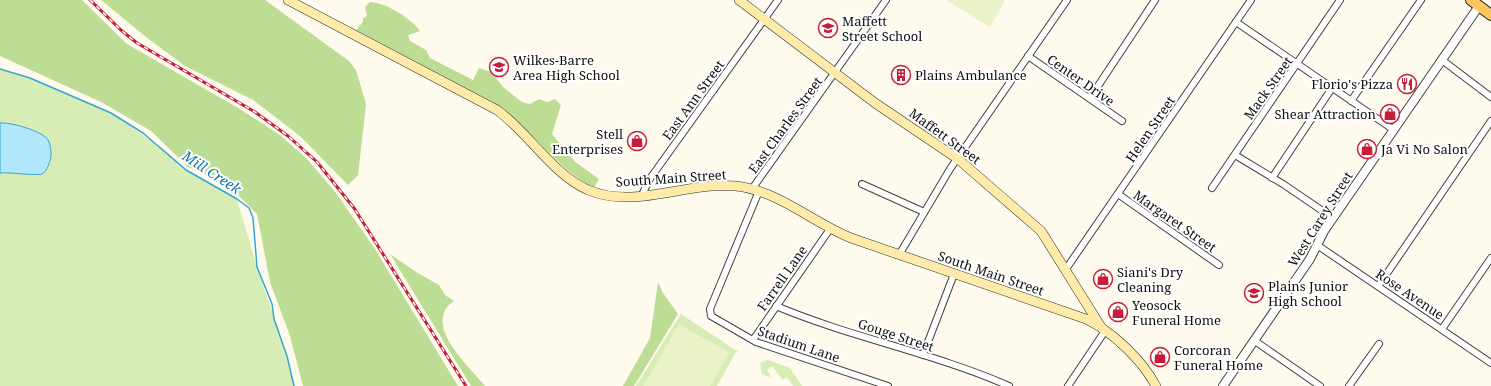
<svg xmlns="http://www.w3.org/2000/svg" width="1491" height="386" viewBox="0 0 1491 386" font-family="'Noto Serif',serif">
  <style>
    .green { fill: #d8ecb5 }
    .forest { fill: #bedd94 }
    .pitch { fill: #e9f2c8 }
    .water { fill: #b0e7fa; stroke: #32a7d5 }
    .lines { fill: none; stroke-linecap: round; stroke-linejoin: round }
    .stream { stroke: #32a7d5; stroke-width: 1.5 }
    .minor-casing { stroke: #414141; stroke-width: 8 }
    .tertiary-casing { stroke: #414141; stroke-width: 10 }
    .secondary-casing { stroke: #303030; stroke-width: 10 }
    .primary-casing { stroke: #1f1f1f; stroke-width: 12 }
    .minor { stroke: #fff; stroke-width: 6 }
    .tertiary { stroke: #fff; stroke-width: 8 }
    .secondary { stroke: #ffeba9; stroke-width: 9 }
    .primary { stroke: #ffc55e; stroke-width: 10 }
    .rail-casing { stroke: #c61e39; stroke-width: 3 }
    .rail { stroke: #fff; stroke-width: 1.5; stroke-dasharray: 4.5; stroke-linecap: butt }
    .labels { text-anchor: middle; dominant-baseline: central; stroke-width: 4; stroke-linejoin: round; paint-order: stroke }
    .poi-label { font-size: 13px; fill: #0e0e0e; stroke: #fff; text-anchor: start }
    .street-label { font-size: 13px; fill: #0e0e0e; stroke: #fff }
    .water-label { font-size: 14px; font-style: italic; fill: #1076a7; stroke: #fff }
  </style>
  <rect width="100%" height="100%" fill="#fffaee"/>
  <g class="green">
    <path d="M0 69 30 78 111 113 166 151 187 170 237 199 257 267 287 356 294 386H0Z"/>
    <path d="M681 314 740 353 736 352 717 386H636Z"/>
    <path d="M768 360 790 368 802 386H793L787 377 783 380 772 366 767 370 771 376 769 377 762 374 760 363Z"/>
  </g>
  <g class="forest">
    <path d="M0 0H82L127 44 240 109 280 135 308 160 336 193 375 249 458 386H303L290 336 270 282 257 214 224 181 188 167 151 131 101 102 0 56Z"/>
    <path d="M101 0H265L349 61 356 70 366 104 358 175 348 185 300 136 253 100 185 66 146 37Z"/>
    <path d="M370 2C385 2 412 19 420 31L408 35 410 41 426 50 430 58 473 80 479 68 491 72 504 88 522 102 530 104 539 99 547 102 555 99 561 105 552 134 574 161 599 179 594 188C554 167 530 127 493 102L356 30 363 22V18L367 16 365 7Z"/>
    <path d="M390 254 416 272 439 285 445 295 454 301C450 304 445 308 444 313 435 337 471 368 485 386H471Z"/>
    <path d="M658 282 663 293 678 314 634 386H623L650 338Z"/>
  </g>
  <g class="pitch">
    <path d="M946 0H1005L990 27Z"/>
    <path d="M679 324 730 353 710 386H643Z"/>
  </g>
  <path class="water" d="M0 123C10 122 43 131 48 140 51 145 52 156 50 161 48 166 47 171 42 174 36 176 8 172 0 173Z"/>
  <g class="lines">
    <path class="stream" d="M0 69 30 78 111 113 143 133 186 170 237 199 249 208 253 218 257 267 272 304 274 319 287 356 294 386"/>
    <defs>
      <g id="minor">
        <path d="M1236 22 1394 130"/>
        <path d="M1028 56 1122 121"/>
        <path d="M1442 60 1491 97"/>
        <path d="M1090 98 1155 0"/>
        <path d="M1351 101 1421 0"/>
        <path d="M1235 155 1283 184 1333 218"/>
        <path d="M1272 178 1332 88"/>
        <path d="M862 184 924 212"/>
        <path d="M1212 188 1340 0"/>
        <path d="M752 189 886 0"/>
        <path d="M759 191 710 309 711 316 756 342 888 386"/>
        <path d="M1118 194 1219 265"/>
        <path d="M642 195 649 180 778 0"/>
        <path d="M1317 245 1491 363"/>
        <path d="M899 255 950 169 1067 0"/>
        <path d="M1066 269 1251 0"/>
        <path d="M1379 285 1491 121"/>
        <path d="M776 306C852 338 934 353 1009 386"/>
        <path d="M1442 329 1491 258"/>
        <path d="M753 340 830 229"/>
        <path d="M1255 341 1320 386"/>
        <path d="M923 355 954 274"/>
        <path d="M1068 386 1105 331"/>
        <path d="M1349 386 1379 344"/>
      </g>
      <path id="tertiary" d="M1223 386 1310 259 1324 231 1479 6"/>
      <g id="secondary">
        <path d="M288 0 497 110C529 133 551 173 588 190 636 210 687 181 736 186 779 191 812 222 851 238L1086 319C1113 332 1142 360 1156 386"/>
        <path d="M739 0 875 103 958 159 1041 231 1101 327"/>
      </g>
      <path id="primary" d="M1471 0 1491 15"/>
    </defs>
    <use href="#minor" class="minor-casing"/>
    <use href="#tertiary" class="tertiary-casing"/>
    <use href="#secondary" class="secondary-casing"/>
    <use href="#primary" class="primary-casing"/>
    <use href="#minor" class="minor"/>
    <use href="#tertiary" class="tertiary"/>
    <use href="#secondary" class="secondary"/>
    <use href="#primary" class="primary"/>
    <defs>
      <path id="rail" d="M90 0 122 31 137 43 255 112 288 136 317 162 354 208 466 386"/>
    </defs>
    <use href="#rail" class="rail-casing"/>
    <use href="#rail" class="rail"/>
  </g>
  <defs>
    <symbol id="school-ring" viewBox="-11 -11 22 22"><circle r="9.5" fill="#fff" stroke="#c61e39" stroke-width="1.5"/><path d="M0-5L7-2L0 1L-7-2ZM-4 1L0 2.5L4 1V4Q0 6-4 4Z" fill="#c61e39"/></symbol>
    <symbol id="building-ring" viewBox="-11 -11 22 22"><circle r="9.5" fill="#fff" stroke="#c61e39" stroke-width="1.5"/><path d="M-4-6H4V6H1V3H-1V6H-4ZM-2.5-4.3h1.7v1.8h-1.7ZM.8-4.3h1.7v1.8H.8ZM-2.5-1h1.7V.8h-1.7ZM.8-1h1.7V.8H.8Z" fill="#c61e39"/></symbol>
    <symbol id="restaurant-ring" viewBox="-11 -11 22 22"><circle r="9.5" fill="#fff" stroke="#c61e39" stroke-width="1.5"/><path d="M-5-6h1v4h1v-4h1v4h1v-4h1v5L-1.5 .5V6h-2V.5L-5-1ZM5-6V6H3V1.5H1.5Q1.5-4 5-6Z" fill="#c61e39"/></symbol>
    <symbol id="shop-ring" viewBox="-11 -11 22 22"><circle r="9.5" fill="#fff" stroke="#c61e39" stroke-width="1.5"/><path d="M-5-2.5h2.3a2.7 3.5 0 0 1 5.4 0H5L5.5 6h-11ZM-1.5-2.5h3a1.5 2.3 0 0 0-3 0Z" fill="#c61e39"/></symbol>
  </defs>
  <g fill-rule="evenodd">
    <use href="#school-ring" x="817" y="17" width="22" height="22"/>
    <use href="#school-ring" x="488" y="56" width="22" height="22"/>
    <use href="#building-ring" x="890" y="64" width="22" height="22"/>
    <use href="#restaurant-ring" x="1396" y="73" width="22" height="22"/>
    <use href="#shop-ring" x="1379" y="103" width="22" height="22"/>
    <use href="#shop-ring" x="626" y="130" width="22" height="22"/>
    <use href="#shop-ring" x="1356" y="138" width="22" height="22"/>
    <use href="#shop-ring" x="1092" y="268" width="22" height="22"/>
    <use href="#school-ring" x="1243" y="282" width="22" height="22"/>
    <use href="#shop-ring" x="1107" y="301" width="22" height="22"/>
    <use href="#shop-ring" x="1149" y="346" width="22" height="22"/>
  </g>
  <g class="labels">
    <g class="poi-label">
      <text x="842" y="21">Maffett<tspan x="842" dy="15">Street School</tspan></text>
      <text x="513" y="60">Wilkes-Barre<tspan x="513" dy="15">Area High School</tspan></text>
      <text x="915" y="75">Plains Ambulance</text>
      <text x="1393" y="84" text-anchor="end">Florio's Pizza</text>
      <text x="1376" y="114" text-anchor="end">Shear Attraction</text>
      <text x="623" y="134" text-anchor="end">Stell<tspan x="623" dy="15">Enterprises</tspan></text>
      <text x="1381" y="149">Ja Vi No Salon</text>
      <text x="1117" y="272">Siani's Dry<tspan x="1117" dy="15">Cleaning</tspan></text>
      <text x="1268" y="286">Plains Junior<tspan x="1268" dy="15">High School</tspan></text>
      <text x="1132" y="305">Yeosock<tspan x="1132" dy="15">Funeral Home</tspan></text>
      <text x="1174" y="350">Corcoran<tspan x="1174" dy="15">Funeral Home</tspan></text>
    </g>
    <g class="street-label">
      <text transform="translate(1081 80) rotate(35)">Center Drive</text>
      <text transform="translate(1268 88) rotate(-55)">Mack Street</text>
      <text transform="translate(693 100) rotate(-54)">East Ann Street</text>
      <text transform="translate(785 125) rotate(-54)">East Charles Street</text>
      <text transform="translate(1150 129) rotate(-56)">Helen Street</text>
      <text transform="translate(945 136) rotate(36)">Maffett Street</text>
      <text transform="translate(671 178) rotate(-4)">South Main Street</text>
      <text transform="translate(1320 219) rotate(-58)">West Carey Street</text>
      <text transform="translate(1175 221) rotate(35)">Margaret Street</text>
      <text transform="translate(991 273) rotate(19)">South Main Street</text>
      <text transform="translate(782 278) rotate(-55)">Farrell Lane</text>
      <text transform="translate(1410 294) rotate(34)">Rose Avenue</text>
      <text transform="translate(896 335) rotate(18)">Gouge Street</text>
      <text transform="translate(799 344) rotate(19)">Stadium Lane</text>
    </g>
    <g class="water-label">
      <text transform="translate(212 172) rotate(33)">Mill Creek</text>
    </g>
  </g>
</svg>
